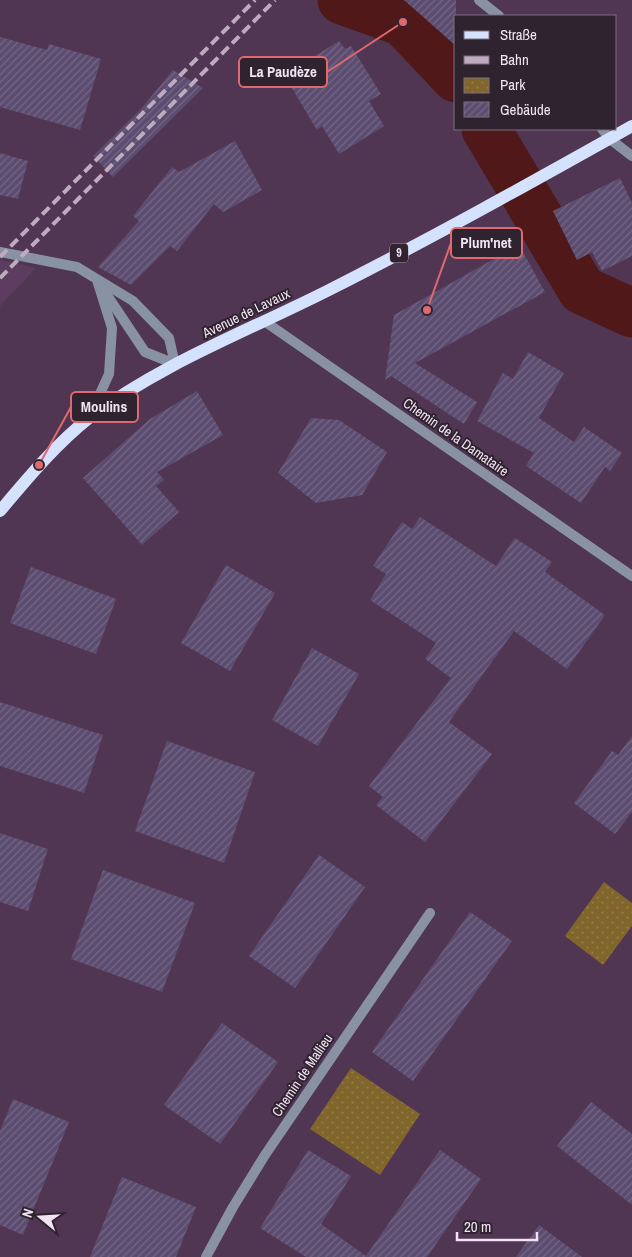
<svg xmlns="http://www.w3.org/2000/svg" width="632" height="1257" viewBox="0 0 632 1257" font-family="'Archivo Narrow',sans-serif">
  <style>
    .built { fill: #5c3d60 }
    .park { fill: url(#park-dots) }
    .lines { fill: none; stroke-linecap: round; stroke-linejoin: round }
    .river { stroke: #501818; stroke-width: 49 }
    .building { fill: url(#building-hatch) }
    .minor { stroke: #8992a3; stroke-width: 10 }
    .tertiary { stroke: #8992a3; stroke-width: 10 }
    .primary { stroke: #d4e2fd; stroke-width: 12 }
    .rail { stroke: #beabc0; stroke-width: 4; stroke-dasharray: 10 5; stroke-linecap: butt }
    .labels { text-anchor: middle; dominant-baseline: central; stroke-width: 4; stroke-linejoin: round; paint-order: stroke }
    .shield { fill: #2f2330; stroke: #b8a9b9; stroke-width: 1 }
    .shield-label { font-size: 12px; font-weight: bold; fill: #f2e2f4 }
    .street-label { font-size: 14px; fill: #f2e2f4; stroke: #2f2330 }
    .leader { fill: none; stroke: #e0696f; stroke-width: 2 }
    .callout-dot { fill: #e0696f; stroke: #2f2330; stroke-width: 2 }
    .callout { fill: #2f2330; stroke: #e0696f; stroke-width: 2 }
    .callout-label { font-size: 15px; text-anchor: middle; font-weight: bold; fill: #f2e2f4 }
  </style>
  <defs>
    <pattern id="park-dots" width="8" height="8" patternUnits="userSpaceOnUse" patternTransform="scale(1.25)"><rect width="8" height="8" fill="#81662c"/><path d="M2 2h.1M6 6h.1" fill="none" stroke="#937c4b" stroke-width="1.8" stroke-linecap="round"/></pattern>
    <pattern id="building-hatch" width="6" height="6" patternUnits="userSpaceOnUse" patternTransform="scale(1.25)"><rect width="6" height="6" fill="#5c4d70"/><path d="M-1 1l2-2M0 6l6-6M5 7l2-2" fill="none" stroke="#746685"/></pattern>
  </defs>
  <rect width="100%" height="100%" fill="#503653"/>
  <path class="built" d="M0 260 36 268 0 306Z"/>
  <g class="park">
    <path d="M604 882 632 903V926L603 965 565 936Z"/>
    <path d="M351 1068 420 1114 380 1175 310 1129Z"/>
  </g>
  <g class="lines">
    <g class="river">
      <path d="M342 0 403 22 456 78"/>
      <path d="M486 129 582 290 632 313"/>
    </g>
  </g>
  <g class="building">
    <path d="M404 0H456V46Z"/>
    <path d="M0 37 47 50 49 44 101 59 80 130 0 107Z"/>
    <path d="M339 41 345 49 351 46 381 94 369 101 384 126 339 154 322 126 317 130 284 75Z"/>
    <path d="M173 70 203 88 113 177 93 156 141 109Z"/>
    <path d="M235 141 262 190 223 212 214 204 177 251 170 246 131 285 98 267 139 221 133 216 172 167 179 172Z"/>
    <path d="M0 153 28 161 18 199 0 195Z"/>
    <path d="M620 178 632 203V256L602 271 592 252 577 260 553 211Z"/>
    <path d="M519 245 545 292 415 363 477 402 464 424 391 376 385 380 394 315Z"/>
    <path d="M528 352 564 373 539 418 574 442 584 427 622 453 610 471 605 467 581 503 526 466 534 453 477 421 503 373 513 379Z"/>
    <path d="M197 391 223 435 157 472 164 480 156 486 179 512 142 545 83 478 150 419Z"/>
    <path d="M311 418 339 420 387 452 362 495 316 503 278 473Z"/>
    <path d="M420 517 496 566 515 538 552 562 545 572 605 615 567 669 514 631 449 722 492 754 425 842 376 805 383 797 369 786 451 678 425 659 436 643 370 600 386 574 373 566 402 522 412 529Z"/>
    <path d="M226 565 275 593 230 671 181 643Z"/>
    <path d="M31 567 116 599 96 654 10 623Z"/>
    <path d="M312 648 359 674 318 746 272 720Z"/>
    <path d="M0 702 103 735 84 793 0 766Z"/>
    <path d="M632 736V812L615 834 574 803 612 751 618 755Z"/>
    <path d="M167 741 255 772 224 863 135 831Z"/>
    <path d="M0 833 48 849 28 911 0 902Z"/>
    <path d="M319 855 365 887 295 988 249 956Z"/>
    <path d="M103 870 195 903 162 992 71 959Z"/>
    <path d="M470 912 512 941 413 1081 372 1052Z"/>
    <path d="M222 1023 278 1062 220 1144 164 1105Z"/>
    <path d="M13 1099 69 1122 23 1235 0 1225V1131Z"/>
    <path d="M591 1102 632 1134V1205L557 1146Z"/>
    <path d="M308 1150 351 1176 321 1224 366 1256 440 1150 481 1179 427 1257H306L260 1228Z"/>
    <path d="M122 1177 196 1207 176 1257H90Z"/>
    <path d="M539 1225 582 1257H516Z"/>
  </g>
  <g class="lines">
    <g class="minor">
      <path d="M479 0 499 16"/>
      <path d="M602 129 610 139 632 156"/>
      <path d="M0 252 77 267 133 301 169 338 175 364"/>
      <path d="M105 292 145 352 175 364"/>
      <path d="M89 418 109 374 112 328 97 280"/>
      <path d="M206 1257 233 1207 265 1155 430 913"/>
    </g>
    <path class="tertiary" d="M264 321 632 576"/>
    <path class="primary" d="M0 511C27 479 56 444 89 418 162 363 248 331 329 290 432 238 532 182 632 126"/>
    <g class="rail">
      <path d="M0 257 255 0"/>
      <path d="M0 278 275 0"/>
    </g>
  </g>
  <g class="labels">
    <rect class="shield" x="390" y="243.5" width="18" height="19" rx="4"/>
    <g class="shield-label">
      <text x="399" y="253">9</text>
    </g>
    <g class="street-label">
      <text transform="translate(246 313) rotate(-26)">Avenue de Lavaux</text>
      <text transform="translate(456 437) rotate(35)">Chemin de la Damataire</text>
      <text transform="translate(302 1075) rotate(-56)">Chemin de Mallieu</text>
    </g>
  </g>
  <path class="leader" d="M403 22L327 72M427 310L451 243M39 465L71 407"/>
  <g class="callout-dot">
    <circle cx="403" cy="22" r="5"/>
    <circle cx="427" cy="310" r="5"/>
    <circle cx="39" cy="465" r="5"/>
  </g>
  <g class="callout">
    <rect x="239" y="57" width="88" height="30" rx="5"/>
    <rect x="451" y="228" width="71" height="30" rx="5"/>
    <rect x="71" y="392" width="67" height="30" rx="5"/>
  </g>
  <g class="callout-label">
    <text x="283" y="77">La Paudèze</text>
    <text x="486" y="248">Plum'net</text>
    <text x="104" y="412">Moulins</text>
  </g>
  <rect x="454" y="15" width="162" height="115" fill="#2f2330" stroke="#7d6f7e"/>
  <rect x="464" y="31" width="25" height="8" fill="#d4e2fd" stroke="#7d6f7e"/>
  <text x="500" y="40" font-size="15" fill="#f2e2f4">Straße</text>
  <rect x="464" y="56" width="25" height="8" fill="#beabc0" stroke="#7d6f7e"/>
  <text x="500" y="65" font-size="15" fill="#f2e2f4">Bahn</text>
  <rect x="464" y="78" width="25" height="15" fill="url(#park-dots)" stroke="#7d6f7e"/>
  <text x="500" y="90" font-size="15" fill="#f2e2f4">Park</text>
  <rect x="464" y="102" width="25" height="15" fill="url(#building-hatch)" stroke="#7d6f7e"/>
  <text x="500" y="115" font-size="15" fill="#f2e2f4">Gebäude</text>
  <g transform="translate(40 1217) rotate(288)" stroke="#2f2330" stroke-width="4" paint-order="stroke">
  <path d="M0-4L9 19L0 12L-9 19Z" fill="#f2e2f4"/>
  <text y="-8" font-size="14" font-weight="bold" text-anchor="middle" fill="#f2e2f4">N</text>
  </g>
  <path d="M457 1232v8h80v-8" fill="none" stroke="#f2e2f4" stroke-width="2.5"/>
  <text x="464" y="1232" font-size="15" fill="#f2e2f4" stroke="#2f2330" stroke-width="4" paint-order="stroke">20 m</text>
</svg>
